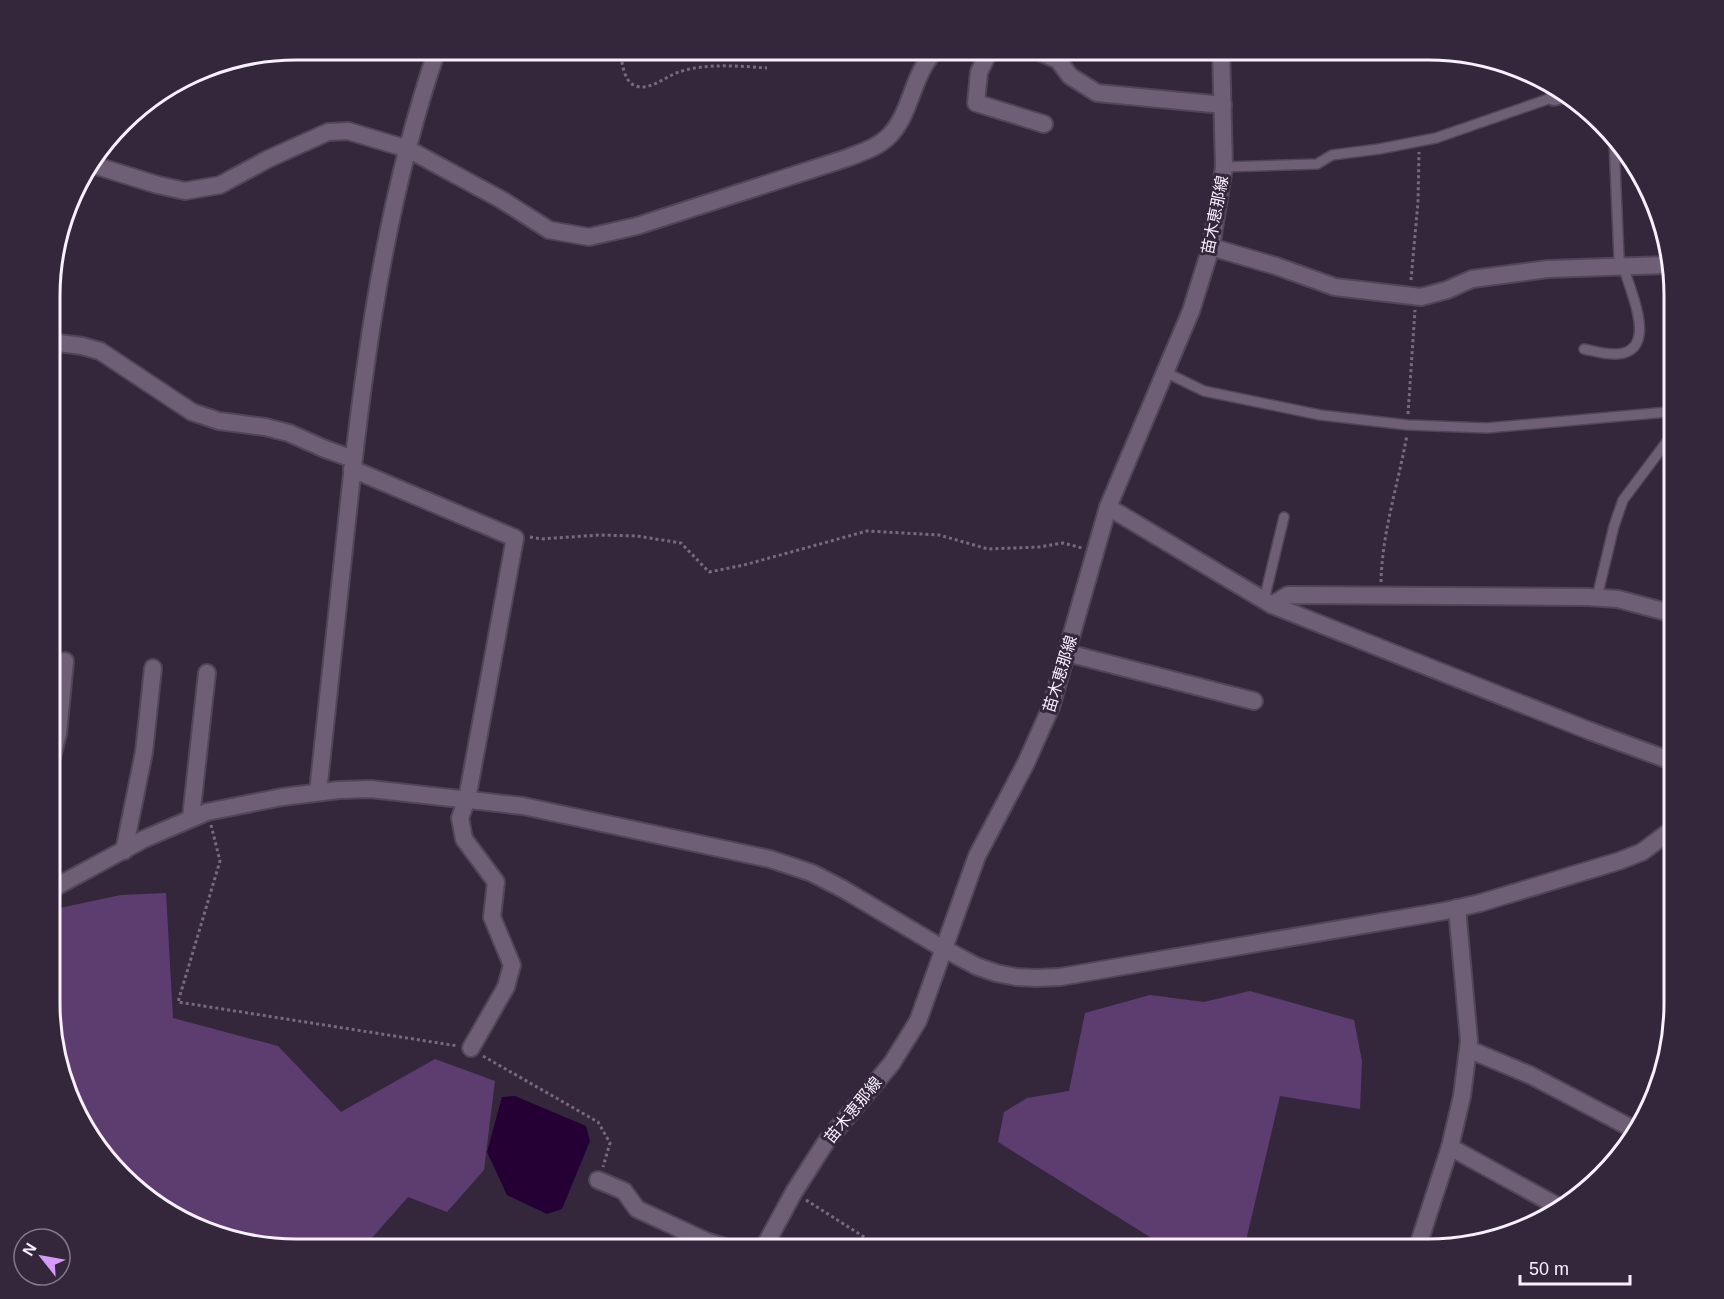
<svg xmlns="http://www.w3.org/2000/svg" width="1724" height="1299" viewBox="0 0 1724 1299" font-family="Helvetica,'Noto Sans JP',sans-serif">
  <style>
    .green { fill: #5d3d6f }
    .water { fill: #240034 }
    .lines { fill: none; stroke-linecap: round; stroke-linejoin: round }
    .service-casing { stroke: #514658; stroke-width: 12 }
    .minor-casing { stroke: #514658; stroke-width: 20 }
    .tertiary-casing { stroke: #514658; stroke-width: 20 }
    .secondary-casing { stroke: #514658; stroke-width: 20 }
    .path { stroke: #766a7d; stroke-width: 3; stroke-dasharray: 3 3; stroke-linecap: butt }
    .service { stroke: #6e5f77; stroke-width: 9 }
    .minor { stroke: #6e5f77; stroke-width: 16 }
    .tertiary { stroke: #6e5f77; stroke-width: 16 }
    .secondary { stroke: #6e5f77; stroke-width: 16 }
    .labels { text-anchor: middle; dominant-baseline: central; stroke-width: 6; stroke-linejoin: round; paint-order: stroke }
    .street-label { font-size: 16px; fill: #f9f0fe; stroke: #34273c }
    .rim { fill: none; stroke: #f9f0fe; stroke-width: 3 }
  </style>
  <rect width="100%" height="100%" fill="#34273c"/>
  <g class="green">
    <path d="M166 893 173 1018 278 1046 341 1112 435 1059 495 1081 484 1170 447 1212 408 1197 371 1239 390 1249H280L202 1231 134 1189 75 1112 50 1020V910L121 895Z"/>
    <path d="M1250 991 1354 1020 1362 1061 1360 1109 1280 1096 1244 1249H1169L998 1142 1004 1112 1027 1098 1069 1091 1085 1013 1150 995 1204 1002Z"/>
  </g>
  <path class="water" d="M515 1096 586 1126 590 1141 562 1209 547 1214 507 1195 487 1152 502 1097Z"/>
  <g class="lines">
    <defs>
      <g id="service">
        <path d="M1224 167 1317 164 1332 155 1379 149 1436 138 1554 97"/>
        <path d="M1584 349C1594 351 1606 355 1617 354 1650 352 1639 314 1632 293 1628 281 1625 270 1619 258L1614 142"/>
        <path d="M1165 372 1204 391 1320 415 1408 425 1487 428 1668 412 1674 414"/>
        <path d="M1597 597 1614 526 1623 500 1671 436"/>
        <path d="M1264 600 1284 517"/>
      </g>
      <g id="minor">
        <path d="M990 50 979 72 976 103 1044 124"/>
        <path d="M1035 50 1058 60 1070 76 1097 93 1223 105"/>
        <path d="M1554 97 1564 94"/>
        <path d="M90 164 158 185 185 191 220 185 268 159 328 132 348 131 408 149 502 200 549 230 589 237 637 226 847 158C862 152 877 148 889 136 912 113 912 73 936 50"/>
        <path d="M1211 247 1276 266 1335 287 1421 297 1447 290 1472 279 1548 269 1667 265"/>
        <path d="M51 342 82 346 100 351 192 412 219 421 265 427 289 433 325 449 353 459"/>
        <path d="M352 469 515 538 467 799 460 818 464 839 496 882 492 917 512 965 506 987 471 1048"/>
        <path d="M1108 507 1272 605 1590 731"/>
        <path d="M1272 605 1288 595 1588 597 1618 599 1674 614"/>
        <path d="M1067 653 1254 701"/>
        <path d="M58 733 65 661"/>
        <path d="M51 761 58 733 51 732"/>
        <path d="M191 818 207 673"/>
        <path d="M124 851 144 752 153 668"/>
        <path d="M1468 1049 1530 1075 1635 1130"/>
        <path d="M1450 1147 1559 1207"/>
        <path d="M598 1180 624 1191 637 1209 706 1241 731 1249"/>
      </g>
      <g id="tertiary">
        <path d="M1590 731 1674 762"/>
        <path d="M318 792C327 705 336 618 346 530 363 367 384 205 437 50"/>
        <path d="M50 890 144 839 207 812 282 797 339 790 370 789 523 806 770 859 812 873 843 889 937 945 976 966 996 973 1016 977 1036 978 1060 977 1445 911 1480 903 1619 861 1642 852 1674 828"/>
        <path d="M1417 1249 1450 1147 1462 1096 1469 1041 1457 908"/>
      </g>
      <path id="secondary" d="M763 1249 794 1192 826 1142 892 1063 918 1021 977 856 1026 763 1051 707 1108 507 1191 311 1211 247 1224 167 1221 50"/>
    </defs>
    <use href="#service" class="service-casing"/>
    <use href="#minor" class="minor-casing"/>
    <use href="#tertiary" class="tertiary-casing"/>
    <use href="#secondary" class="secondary-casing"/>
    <g class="path">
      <path d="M620 50C622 61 623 82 636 86 650 91 666 76 679 72 705 63 740 66 767 68"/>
      <path d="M1411 280 1418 202 1419 152"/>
      <path d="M1408 414 1415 310"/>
      <path d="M530 537 541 539 599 535 637 536 681 543 709 572 744 565 867 531 939 535 988 549 1039 547 1063 543 1082 548"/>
      <path d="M1381 582C1382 532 1398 485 1407 435"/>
      <path d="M211 825 220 861 178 1002 458 1046"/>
      <path d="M483 1056 598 1122 610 1143 603 1167"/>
      <path d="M806 1200 883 1249"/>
    </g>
    <use href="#service" class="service"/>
    <use href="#minor" class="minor"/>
    <use href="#tertiary" class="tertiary"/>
    <use href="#secondary" class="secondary"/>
  </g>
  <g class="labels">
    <g class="street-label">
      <text transform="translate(1215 215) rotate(-79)">苗木恵那線</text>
      <text transform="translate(1060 674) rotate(-73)">苗木恵那線</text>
      <text transform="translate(853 1110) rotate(-51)">苗木恵那線</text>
    </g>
  </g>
  <path d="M0 0H1724V1299H0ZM296 60H1428A236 236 0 0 1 1664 296V1003A236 236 0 0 1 1428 1239H296A236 236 0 0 1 60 1003V296A236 236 0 0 1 296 60Z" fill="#34273c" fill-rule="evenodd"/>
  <path class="rim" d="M296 60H1428A236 236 0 0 1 1664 296V1003A236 236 0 0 1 1428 1239H296A236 236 0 0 1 60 1003V296A236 236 0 0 1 296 60Z"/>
  <g transform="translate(42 1257) rotate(301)"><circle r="28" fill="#34273c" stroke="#83778a" stroke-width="1.5"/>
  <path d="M0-4.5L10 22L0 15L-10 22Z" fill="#d69bf9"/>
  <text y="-9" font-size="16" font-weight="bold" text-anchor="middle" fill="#f9f0fe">N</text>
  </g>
  <path d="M1520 1275v9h110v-9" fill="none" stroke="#f9f0fe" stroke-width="3"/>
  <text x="1529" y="1275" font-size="18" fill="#f9f0fe" stroke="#34273c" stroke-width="4.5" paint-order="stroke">50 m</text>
</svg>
